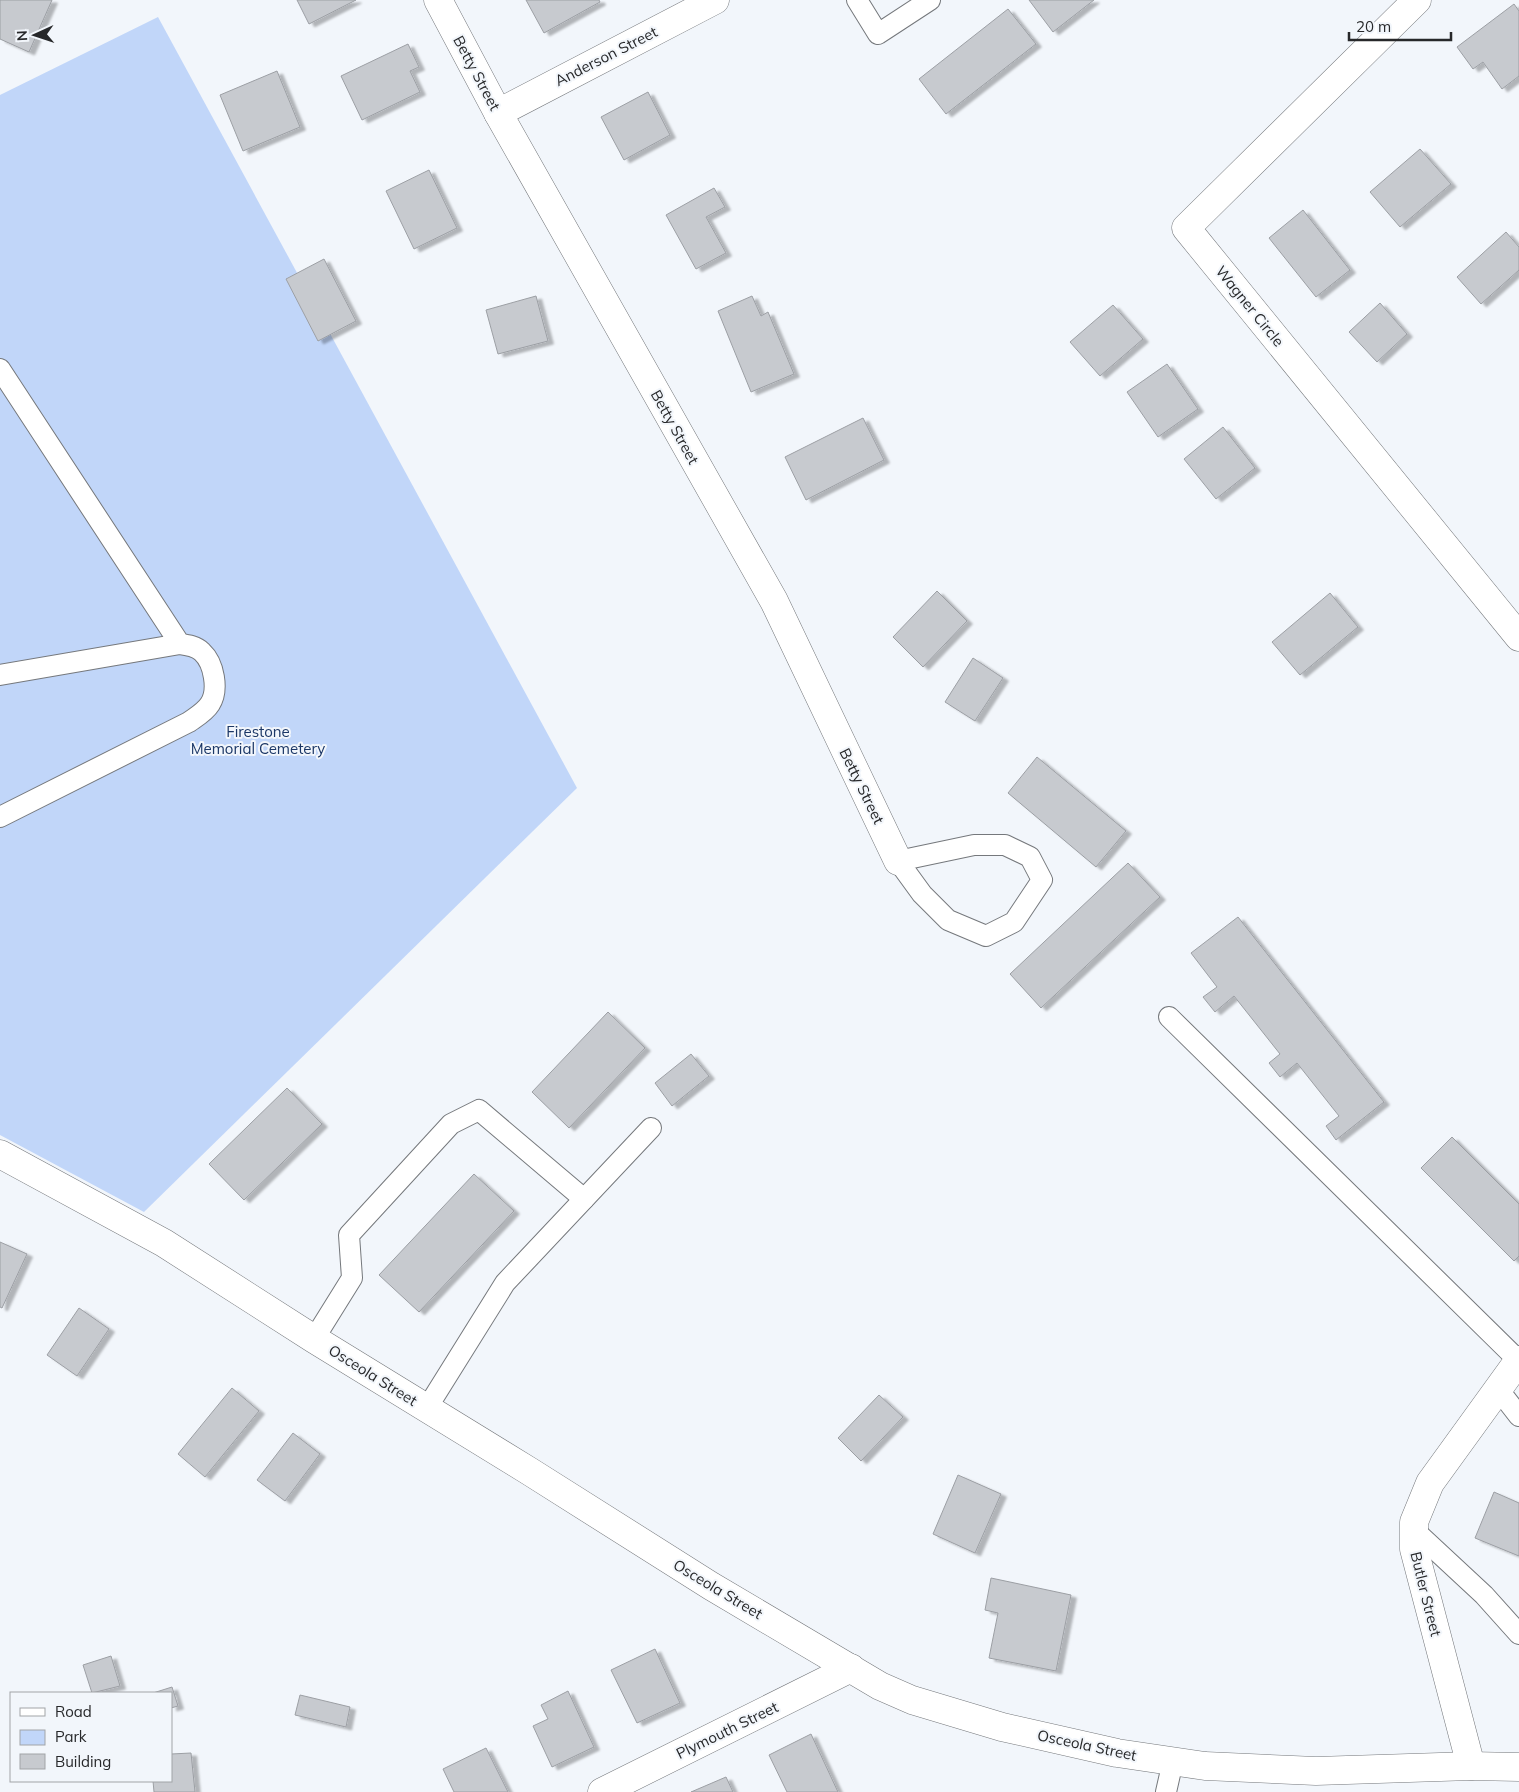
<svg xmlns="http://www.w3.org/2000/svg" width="1519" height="1792" viewBox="0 0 1519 1792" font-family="Mulish,sans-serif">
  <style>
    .green { fill: #c1d6f9 }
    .building { fill: #c7cacf; stroke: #9c9fa4; filter: url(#shadow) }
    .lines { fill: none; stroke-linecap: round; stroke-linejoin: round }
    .service-casing { stroke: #75787c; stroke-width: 22 }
    .minor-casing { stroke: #75787c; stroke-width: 29 }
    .service { stroke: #fff; stroke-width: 20 }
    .minor { stroke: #fff; stroke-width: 28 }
    .labels { text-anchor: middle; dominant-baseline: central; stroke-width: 4; stroke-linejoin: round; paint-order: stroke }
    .street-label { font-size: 15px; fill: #27282a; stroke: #f2f6fb }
    .park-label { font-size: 15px; fill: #1b3766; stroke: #f2f6fb }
  </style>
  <defs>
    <filter id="shadow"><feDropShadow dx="5.5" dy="3" stdDeviation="1" flood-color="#0004"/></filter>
  </defs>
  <rect width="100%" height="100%" fill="#f2f6fb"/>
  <path class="green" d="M158 17 577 788 144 1212 0 1135V95Z"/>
  <g class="building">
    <path d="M0 0H52L29 52 0 39Z"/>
    <path d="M297 0H356L309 24Z"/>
    <path d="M526 0H599L600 2 544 33Z"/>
    <path d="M1029 0H1094L1053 32Z"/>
    <path d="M1514 4 1519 11V76L1502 89 1483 62 1473 69 1457 47Z"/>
    <path d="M1008 9 1036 44 946 114 919 79Z"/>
    <path d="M408 44 419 67 410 71 420 92 362 120 341 76Z"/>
    <path d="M277 71 300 127 243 151 220 95Z"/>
    <path d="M648 92 670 135 624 160 601 117Z"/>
    <path d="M1420 149 1451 184 1400 227 1370 192Z"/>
    <path d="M429 170 457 228 414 249 386 191Z"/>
    <path d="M714 188 725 207 706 217 726 253 696 269 666 215Z"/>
    <path d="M1303 210 1350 270 1316 297 1269 238Z"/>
    <path d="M1506 232 1519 247V270L1481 304 1457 277Z"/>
    <path d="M324 259 356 321 318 341 286 279Z"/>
    <path d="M536 296 548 341 498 354 486 310Z"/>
    <path d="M752 296 761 316 768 312 794 374 751 392 718 311Z"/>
    <path d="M1380 303 1407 334 1377 362 1349 332Z"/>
    <path d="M1113 305 1143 339 1100 376 1070 342Z"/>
    <path d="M1167 364 1198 409 1158 437 1127 392Z"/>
    <path d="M863 418 884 460 806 500 785 457Z"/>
    <path d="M1223 427 1255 468 1216 499 1184 459Z"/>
    <path d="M937 591 967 621 923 667 893 637Z"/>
    <path d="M1330 593 1358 627 1300 675 1272 642Z"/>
    <path d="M973 658 1003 678 975 721 945 702Z"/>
    <path d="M1037 757 1126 831 1096 867 1008 793Z"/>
    <path d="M1128 863 1160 897 1041 1008 1010 974Z"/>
    <path d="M1238 917 1384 1102 1336 1140 1326 1126 1339 1116 1297 1063 1280 1077 1269 1063 1280 1054 1234 996 1215 1012 1203 997 1217 987 1191 953Z"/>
    <path d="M608 1012 645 1048 569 1128 532 1092Z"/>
    <path d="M691 1054 709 1076 672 1106 655 1083Z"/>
    <path d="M287 1088 322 1124 244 1200 209 1164Z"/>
    <path d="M1452 1137 1519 1204V1256L1514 1261 1421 1168Z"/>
    <path d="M474 1174 514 1211 419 1312 379 1275Z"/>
    <path d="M0 1242 27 1254 2 1308 0 1307Z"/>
    <path d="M79 1308 109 1329 77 1376 47 1355Z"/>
    <path d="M232 1388 259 1411 205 1477 178 1454Z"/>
    <path d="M879 1395 903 1417 861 1461 838 1438Z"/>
    <path d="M293 1433 320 1454 285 1501 257 1480Z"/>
    <path d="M958 1475 1001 1494 975 1553 933 1534Z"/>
    <path d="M1494 1492 1519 1503V1556L1475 1538Z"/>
    <path d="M991 1578 1071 1595 1056 1671 989 1658 998 1613 985 1610Z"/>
    <path d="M655 1649 680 1703 637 1723 611 1670Z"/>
    <path d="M111 1656 120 1686 92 1693 83 1665Z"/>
    <path d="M172 1687 178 1706 171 1708V1693H153Z"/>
    <path d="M568 1691 594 1747 552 1767 533 1726 548 1719 541 1705Z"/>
    <path d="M300 1695 350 1707 346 1727 295 1715Z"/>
    <path d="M811 1734 838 1792H787L769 1755Z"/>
    <path d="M486 1748 508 1792H454L443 1769Z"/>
    <path d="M191 1753 195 1792H154L153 1781H171V1754Z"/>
    <path d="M726 1777 733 1792H691Z"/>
  </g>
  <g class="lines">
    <defs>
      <g id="service">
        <path d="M857 0 878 34 930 0"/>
        <path d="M0 369 180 644C188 645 196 646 202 652 214 663 219 690 210 704 205 712 196 717 189 722L0 817"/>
        <path d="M0 675 180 644"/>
        <path d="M974 845H1005L1030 857 1042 880 1014 922 986 936 948 920 922 894 898 861Z"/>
        <path d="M1169 1017 1519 1361"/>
        <path d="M314 1339 352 1278 349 1235 451 1124 479 1110 584 1199"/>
        <path d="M1498 1389 1519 1416"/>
        <path d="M427 1408 505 1283 651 1128"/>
        <path d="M1414 1530 1484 1595 1519 1634"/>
        <path d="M1166 1792 1173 1761"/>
      </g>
      <g id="minor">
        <path d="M438 0 498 113 774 601 898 861"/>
        <path d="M1417 0 1186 228 1519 637"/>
        <path d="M498 113 715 0"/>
        <path d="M0 1154 164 1243 314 1339 529 1471 711 1586 880 1686 912 1700 1002 1727 1117 1753 1205 1766 1316 1771 1471 1766 1519 1767"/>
        <path d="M1471 1766 1414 1549V1522L1430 1483 1519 1360"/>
        <path d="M602 1792 851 1668"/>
      </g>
    </defs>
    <use href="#service" class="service-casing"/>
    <use href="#minor" class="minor-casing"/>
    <use href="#service" class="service"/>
    <use href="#minor" class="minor"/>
  </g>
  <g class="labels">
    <g class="street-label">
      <text transform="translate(606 56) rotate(-27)">Anderson Street</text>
      <text transform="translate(477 73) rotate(62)">Betty Street</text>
      <text transform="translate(1250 306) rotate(51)">Wagner Circle</text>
      <text transform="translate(675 427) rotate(61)">Betty Street</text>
      <text transform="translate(862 786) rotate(64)">Betty Street</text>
      <text transform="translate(373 1375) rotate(32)">Osceola Street</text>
      <text transform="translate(718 1589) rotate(31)">Osceola Street</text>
      <text transform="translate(1426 1594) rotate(76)">Butler Street</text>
      <text transform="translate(727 1730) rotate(-26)">Plymouth Street</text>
      <text transform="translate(1087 1745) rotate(12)">Osceola Street</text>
    </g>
    <g class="park-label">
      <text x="258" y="731">Firestone<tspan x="258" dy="17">Memorial Cemetery</tspan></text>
    </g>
  </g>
  <rect x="10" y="1692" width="162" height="90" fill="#f2f6fb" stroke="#a1a4a7"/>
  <rect x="20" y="1708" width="25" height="8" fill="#ffffff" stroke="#a1a4a7"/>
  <text x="55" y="1717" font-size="15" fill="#27282a">Road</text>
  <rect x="20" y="1730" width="25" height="15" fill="#c1d6f9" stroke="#a1a4a7"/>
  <text x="55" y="1742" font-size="15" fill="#27282a">Park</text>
  <rect x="20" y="1754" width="25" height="15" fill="#c7cacf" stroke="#a1a4a7"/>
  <text x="55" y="1767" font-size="15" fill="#27282a">Building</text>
  <g transform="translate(35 35) rotate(267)" stroke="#f2f6fb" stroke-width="4" paint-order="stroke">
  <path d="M0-4L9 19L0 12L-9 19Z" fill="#27282a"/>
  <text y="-8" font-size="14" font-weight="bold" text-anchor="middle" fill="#27282a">N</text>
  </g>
  <path d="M1349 32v8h102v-8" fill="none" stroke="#27282a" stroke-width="2.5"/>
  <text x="1356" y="32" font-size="15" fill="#27282a" stroke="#f2f6fb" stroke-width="4" paint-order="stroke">20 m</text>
</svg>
